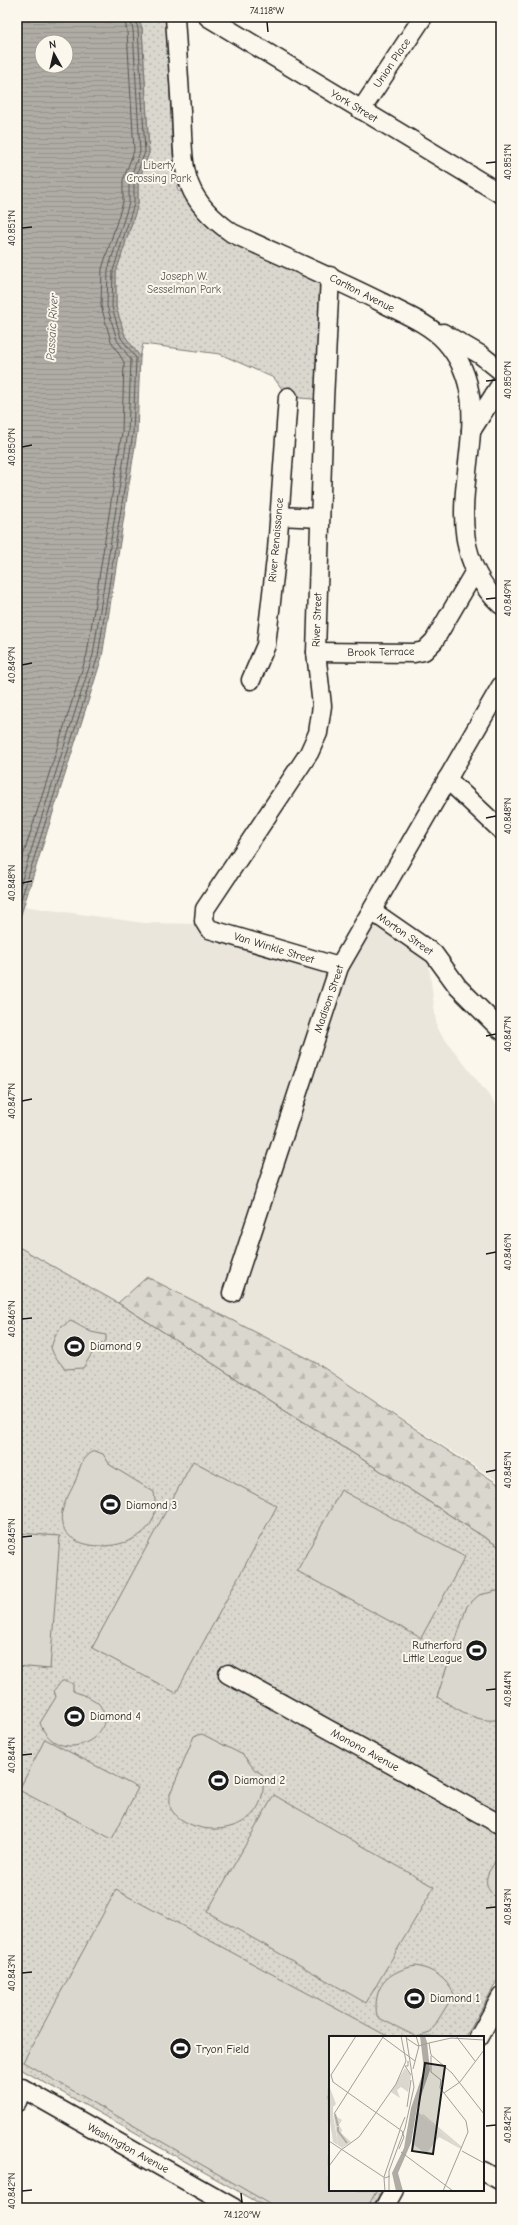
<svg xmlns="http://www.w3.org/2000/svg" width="518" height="2225" viewBox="0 0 518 2225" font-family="'Comic Neue',sans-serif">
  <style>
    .built { fill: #eae6dc }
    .forest { fill: url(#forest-firs); stroke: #7b7a75 }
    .park { fill: url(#park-dots); stroke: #7b7a75 }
    .pitch { fill: #dad7ce; stroke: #7b7a75 }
    .water { fill: url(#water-rules); stroke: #74726e; fill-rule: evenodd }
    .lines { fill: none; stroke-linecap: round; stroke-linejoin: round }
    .shore { stroke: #575653; stroke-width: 1 }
    .minor-casing { stroke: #1c1c1c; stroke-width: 21 }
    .minor { stroke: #fbf7ec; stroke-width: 18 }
    .ticks { fill: none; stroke: #1c1c1c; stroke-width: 1.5 }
    .labels { text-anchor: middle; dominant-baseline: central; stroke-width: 4; stroke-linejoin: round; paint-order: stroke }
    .street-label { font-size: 11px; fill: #1c1c1c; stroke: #fbf7ec }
    .park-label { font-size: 11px; fill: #555451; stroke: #fbf7ec }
    .poi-label { font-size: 11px; fill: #1c1c1c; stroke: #fbf7ec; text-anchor: start }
    .water-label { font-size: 12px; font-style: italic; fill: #575653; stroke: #fbf7ec }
    .inset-river { fill: none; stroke: #afaca5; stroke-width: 2 }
    .inset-road { fill: none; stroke: #a29f99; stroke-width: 1 }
    .view { fill: #1c1c1c; fill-opacity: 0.15; stroke: #1c1c1c; stroke-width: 2 }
    .inset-edge { fill: none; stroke: #1c1c1c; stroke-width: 2 }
    .neatline { fill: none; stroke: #1c1c1c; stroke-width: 1.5 }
    .ticks-label { font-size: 10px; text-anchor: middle; fill: #1c1c1c }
  </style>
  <defs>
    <pattern id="forest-firs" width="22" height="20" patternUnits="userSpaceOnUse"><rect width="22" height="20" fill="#dad7ce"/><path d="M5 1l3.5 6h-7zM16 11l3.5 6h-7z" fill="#bab8b0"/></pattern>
    <pattern id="park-dots" width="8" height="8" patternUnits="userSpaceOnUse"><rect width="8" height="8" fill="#dad7ce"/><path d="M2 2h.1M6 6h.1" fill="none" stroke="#bab8b0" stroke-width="1.8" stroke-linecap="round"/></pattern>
    <pattern id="water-rules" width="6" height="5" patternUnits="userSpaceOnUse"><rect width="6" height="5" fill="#afaca5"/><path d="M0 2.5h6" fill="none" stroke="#96938d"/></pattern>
  </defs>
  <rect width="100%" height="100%" fill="#fbf7ec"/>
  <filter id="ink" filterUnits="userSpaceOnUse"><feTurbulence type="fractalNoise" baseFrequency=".025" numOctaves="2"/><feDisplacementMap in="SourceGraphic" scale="8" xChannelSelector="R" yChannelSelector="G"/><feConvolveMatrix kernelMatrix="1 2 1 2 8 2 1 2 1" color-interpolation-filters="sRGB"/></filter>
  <g filter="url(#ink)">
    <path class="built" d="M22 906 144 923 203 924 347 960 376 907 426 943 437 1029 501 1111V1483L318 1364 147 1277 118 1303 17 1246V927Z"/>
    <path class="forest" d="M147 1277 318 1364 501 1486V1548L118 1303Z"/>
    <g class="park">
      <path d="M138 17H169L168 56 174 174 178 191 194 194 204 209 330 276 324 400 288 397 274 378 220 354 143 344 140 357 125 336 116 307V272L138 204V182L149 153 142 28Z"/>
      <path d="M17 1246 118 1303 501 1548V1974L466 2037H330V2190H382L372 2208H268L17 2067Z"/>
    </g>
    <g class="pitch">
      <path d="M71 1321 91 1332 106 1335V1341L96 1347 83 1368 65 1369 54 1355 51 1348C55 1334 59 1327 71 1321Z"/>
      <path d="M95 1451 103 1454 110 1465 154 1492C155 1501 157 1510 153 1519 137 1557 53 1555 62 1512 64 1502 71 1491 75 1482 80 1470 81 1454 95 1451Z"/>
      <path d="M193 1461 277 1506 176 1693 92 1648Z"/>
      <path d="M341 1490 465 1557 421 1638 297 1571Z"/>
      <path d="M17 1533 60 1536 50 1669 17 1666Z"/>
      <path d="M501 1590V1719C478 1725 457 1708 437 1697L467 1606 479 1595Z"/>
      <path d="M62 1681H67L73 1684V1691C80 1694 93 1698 98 1703 125 1734 58 1771 40 1723L56 1697 54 1690Z"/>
      <path d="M202 1734 243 1755 255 1770 262 1774C263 1781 264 1789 262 1796 254 1834 196 1839 173 1812 169 1808 170 1800 170 1794L194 1736Z"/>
      <path d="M45 1739 138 1788 112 1839 19 1790Z"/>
      <path d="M274 1795 434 1887 366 2003 207 1912Z"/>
      <path d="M501 1858V1902C488 1893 481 1881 492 1867 494 1863 496 1860 501 1858Z"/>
      <path d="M116 1890 389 2037H330V2190H377L367 2208H277L23 2062Z"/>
      <path d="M416 1966C433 1969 446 1978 454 1994L430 2033 417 2037 377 2017C372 1987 387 1971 416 1966Z"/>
    </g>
    <path class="water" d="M17 17H138L142 28 149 153 138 182V204L116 272V307L125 336 140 357 137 433 102 657 17 927ZM42 42H66V66H42Z"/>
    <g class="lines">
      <g class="shore">
        <path d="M17 875 87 654 122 432 124 362 111 341 101 306 102 269 123 202V180L134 151 127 31 124 17"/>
        <path d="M17 895 93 655 128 432 131 360 117 340 107 306 108 270 129 203V181L140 152 133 30 130 17"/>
        <path d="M17 912 98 656 133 433 136 358 121 338 112 307 113 271 134 204V182L145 152 138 29 135 17"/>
      </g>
      <defs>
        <g id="minor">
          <path d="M175 17C177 48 179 80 181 111 184 168 179 196 232 233 282 256 333 278 383 303 404 314 428 323 445 341 514 418 416 524 501 605"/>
          <path d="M208 17 501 194"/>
          <path d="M361 110 423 17"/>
          <path d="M330 276 324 400 316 652 322 706 318 733 309 753 205 909 204 921 209 929 339 967"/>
          <path d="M443 333 481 355 501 371"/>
          <path d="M471 431 501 384"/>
          <path d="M279 516 320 518"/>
          <path d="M316 652 414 653 424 651 434 641 475 571"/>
          <path d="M251 680 266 645 277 550 288 397"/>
          <path d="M447 779 501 830"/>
          <path d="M372 911 434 954 458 987 501 1030"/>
          <path d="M232 1293 339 967 501 686"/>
          <path d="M228 1674 501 1825"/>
          <path d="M479 2037 501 1997"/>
          <path d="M17 2102 22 2088 234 2208"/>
          <path d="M483 2171 501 2181"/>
          <path d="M384 2208 394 2190"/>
        </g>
      </defs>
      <use href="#minor" class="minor-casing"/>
      <use href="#minor" class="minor"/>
    </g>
  </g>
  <path class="ticks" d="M267 22 268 32M486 163 496 162M22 228 32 227M486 381 496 380M22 447 32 445M486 599 496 598M22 665 32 663M486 818 496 816M22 883 32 881M486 1036 496 1034M22 1101 32 1099M486 1254 496 1252M22 1319 32 1318M486 1472 496 1470M22 1537 32 1536M486 1690 496 1689M22 1755 32 1754M486 1908 496 1907M22 1973 32 1972M486 2126 496 2125M22 2191 32 2190M241 2193 242 2203"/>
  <defs>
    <symbol id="stadium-disc" viewBox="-11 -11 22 22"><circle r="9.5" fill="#1c1c1c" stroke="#fbf7ec"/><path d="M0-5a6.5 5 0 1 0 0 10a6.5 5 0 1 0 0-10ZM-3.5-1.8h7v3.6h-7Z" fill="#fff"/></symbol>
  </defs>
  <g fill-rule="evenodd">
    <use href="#stadium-disc" x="62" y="1334" width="25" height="25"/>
    <use href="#stadium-disc" x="98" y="1492" width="25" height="25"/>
    <use href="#stadium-disc" x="464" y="1638" width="25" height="25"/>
    <use href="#stadium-disc" x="62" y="1704" width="25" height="25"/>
    <use href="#stadium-disc" x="206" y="1768" width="25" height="25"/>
    <use href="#stadium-disc" x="402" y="1986" width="25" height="25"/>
    <use href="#stadium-disc" x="168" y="2036" width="25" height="25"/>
  </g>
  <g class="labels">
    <g class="street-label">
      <text transform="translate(392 63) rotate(-56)">Union Place</text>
      <text transform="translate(354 106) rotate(31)">York Street</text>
      <text transform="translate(362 293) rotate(27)">Carlton Avenue</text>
      <text transform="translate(276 540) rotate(-85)">River Renaissance</text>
      <text transform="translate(317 620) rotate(-88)">River Street</text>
      <text transform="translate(381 652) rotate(-1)">Brook Terrace</text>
      <text transform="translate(405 934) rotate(35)">Morton Street</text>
      <text transform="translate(274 948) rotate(17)">Van Winkle Street</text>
      <text transform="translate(329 999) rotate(-71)">Madison Street</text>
      <text transform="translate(365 1750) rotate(29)">Monona Avenue</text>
      <text transform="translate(128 2148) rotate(29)">Washington Avenue</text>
    </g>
    <g class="park-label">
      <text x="159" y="165">Liberty<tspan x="159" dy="13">Crossing Park</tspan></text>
      <text x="184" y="276">Joseph W.<tspan x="184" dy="13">Sesselman Park</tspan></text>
    </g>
    <g class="poi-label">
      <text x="90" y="1346">Diamond 9</text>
      <text x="126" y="1505">Diamond 3</text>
      <text x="462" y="1645" text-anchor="end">Rutherford<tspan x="462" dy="13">Little League</tspan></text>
      <text x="90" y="1716">Diamond 4</text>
      <text x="234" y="1780">Diamond 2</text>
      <text x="430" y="1998">Diamond 1</text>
      <text x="196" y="2049">Tryon Field</text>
    </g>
    <g class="water-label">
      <text transform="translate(52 327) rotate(-87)">Passaic River</text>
    </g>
  </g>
  <g transform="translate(329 2036)">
    <rect width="155" height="155" fill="#fbf7ec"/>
    <path d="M1 52 7 68 4 71V78L9 109 4 106 0 79Z" fill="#dad7ce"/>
    <path d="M94 78 133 111 132 113 93 79Z" fill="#dad7ce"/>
    <path d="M76 32 82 40 79 56 72 51 68 54 71 62 62 56ZM88 75 132 113 110 101 97 118 83 107ZM5 79 13 84 10 89 13 94 12 97 22 106 13 112 9 109Z" fill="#dad7ce"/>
    <path d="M77 34 81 38 78 52 75 53 70 47ZM94 97 102 104V111L97 117 85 109 90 102 99 109 93 104Z" fill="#dad7ce"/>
    <path d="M91 0H96L98 6 101 34 88 72 82 107 69 137 74 155H67L63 137 75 112 82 72 95 34Z" fill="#afaca5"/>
    <path class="inset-river" d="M6 78 9 90M9 91V95L18 107"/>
    <path class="inset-road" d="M52 0 86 25M127 0 146 25M77 2 89 10 100 7 102 19 123 37 155 78M100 7 122 2 155 4M102 20V36L112 44 111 52 115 57M79 25V30H76L82 39M84 33 90 10 87 0M2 39 27 0M2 39 4 46 73 95 75 101 70 113M78 71 82 44M5 78 54 1M71 93 76 81M0 105 56 142 61 140M133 115 155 127M72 116 124 155M0 130 12 114 30 101 67 48 77 25 72 0M55 141 71 94M55 142 56 155M60 155V135L76 92 85 51 77 0M114 155 139 96 137 85 115 57 131 46 155 14"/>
    <path class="view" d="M96 27 116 30 104 118 83 115Z"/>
    <rect width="155" height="155" class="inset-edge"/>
  </g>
  <rect width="518" height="2225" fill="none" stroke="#fbf7ec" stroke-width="44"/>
  <g transform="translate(54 54) rotate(352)"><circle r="19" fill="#fbf7ec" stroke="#a29f99"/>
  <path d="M0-3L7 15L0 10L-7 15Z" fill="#1c1c1c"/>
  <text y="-6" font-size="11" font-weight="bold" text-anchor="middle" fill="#1c1c1c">N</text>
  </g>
  <rect x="22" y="22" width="474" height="2181" class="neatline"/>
  <g class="ticks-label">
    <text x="267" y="14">74.118°W</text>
    <text transform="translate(507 162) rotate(-90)" y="4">40.851°N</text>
    <text transform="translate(11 228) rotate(-90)" y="4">40.851°N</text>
    <text transform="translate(507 380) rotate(-90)" y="4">40.850°N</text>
    <text transform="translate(11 447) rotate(-90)" y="4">40.850°N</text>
    <text transform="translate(507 598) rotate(-90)" y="4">40.849°N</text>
    <text transform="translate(11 665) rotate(-90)" y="4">40.849°N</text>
    <text transform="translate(507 816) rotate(-90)" y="4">40.848°N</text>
    <text transform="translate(11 883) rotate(-90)" y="4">40.848°N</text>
    <text transform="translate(507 1034) rotate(-90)" y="4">40.847°N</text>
    <text transform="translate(11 1101) rotate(-90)" y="4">40.847°N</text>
    <text transform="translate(507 1252) rotate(-90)" y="4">40.846°N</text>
    <text transform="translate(11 1319) rotate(-90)" y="4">40.846°N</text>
    <text transform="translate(507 1470) rotate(-90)" y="4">40.845°N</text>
    <text transform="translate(11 1537) rotate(-90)" y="4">40.845°N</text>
    <text transform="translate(507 1689) rotate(-90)" y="4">40.844°N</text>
    <text transform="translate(11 1755) rotate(-90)" y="4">40.844°N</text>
    <text transform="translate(507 1907) rotate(-90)" y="4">40.843°N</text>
    <text transform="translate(11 1973) rotate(-90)" y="4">40.843°N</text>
    <text transform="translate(507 2125) rotate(-90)" y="4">40.842°N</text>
    <text transform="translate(11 2191) rotate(-90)" y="4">40.842°N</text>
    <text x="242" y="2218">74.120°W</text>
  </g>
</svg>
